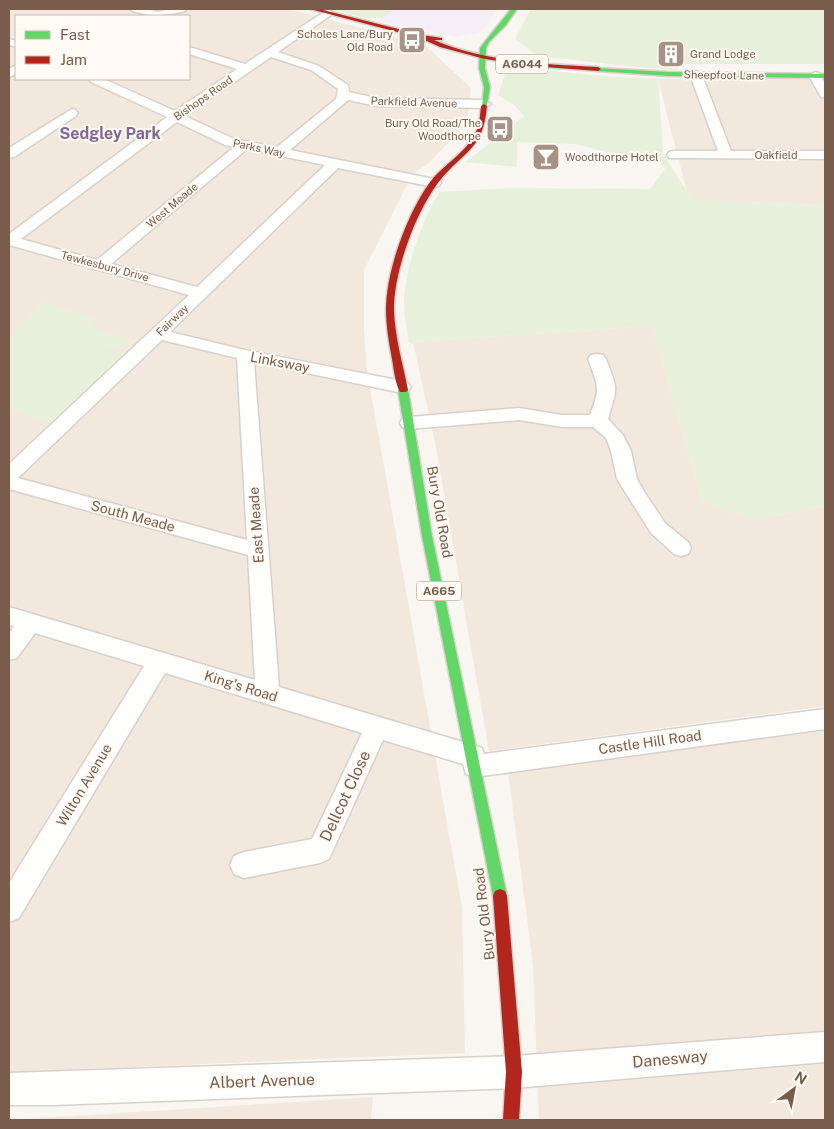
<svg xmlns="http://www.w3.org/2000/svg" width="834" height="1129" viewBox="0 0 834 1129" font-family="'Public Sans',sans-serif">
  <style>
    .residential { fill: #f2e8de; fill-rule: evenodd }
    .education { fill: #f6eef6 }
    .green { fill: #e7f0db }
    .lines { fill: none; stroke-linecap: round; stroke-linejoin: round }
    .street-casing { stroke: #d7d1cb; stroke-width: 3 }
    .fast-casing { stroke: #dad1cc; stroke-width: 3 }
    .jam-casing { stroke: #dad1cc; stroke-width: 3 }
    .street { fill: #fefefd; fill-rule: evenodd }
    .fast { fill: #63d668; fill-rule: evenodd }
    .jam { fill: #b3261e; fill-rule: evenodd }
    .labels { text-anchor: middle; dominant-baseline: central; stroke-width: 4; stroke-linejoin: round; paint-order: stroke }
    .far-poi-label { font-size: 11px; fill: #7a5c4d; stroke: #fffaf3; text-anchor: end }
    .far-street-label { font-size: 11px; fill: #7a5c4d; stroke: #fffaf3 }
    .shield { fill: #fffaf3; stroke: #a28b7f; stroke-width: 1 }
    .shield-label { font-size: 12px; font-weight: bold; fill: #7a5c4d }
    .street-label { font-size: 14px; fill: #7a5c4d; stroke: #fffaf3 }
    .far-district-label { font-size: 16px; font-weight: bold; fill: #846695; stroke: #fffaf3 }
    .near-street-label { font-size: 16px; fill: #7a5c4d; stroke: #fffaf3 }
  </style>
  <rect width="100%" height="100%" fill="#f9f5f0"/>
  <g class="residential">
    <path d="M9 9H289L425 45 471 88 467 123 430 162 412 175 364 270V330L367 370 462 908 465 1053 9 1072ZM16 16H189V79H16Z"/>
    <path d="M825 78V214L820 205 689 200 658 79Z"/>
    <path d="M652 326 702 501 754 520 825 506V706L489 751 436 447 413 342Z"/>
    <path d="M825 730V1120H539L533 965 508 771Z"/>
    <path d="M373 1097 371 1120H10Z"/>
  </g>
  <path class="education" d="M382 9H498L479 33 456 37 379 21 383 18 376 17Z"/>
  <g class="green">
    <path d="M333 9H395C378 27 353 14 333 9Z"/>
    <path d="M531 9H825V64H681L677 70 637 67 538 56 515 39Z"/>
    <path d="M518 67 600 76 658 79 663 153 682 184 695 200 820 205 825 214V506L754 520 702 501 652 326 413 342V344L409 343C407 330 404 317 404 304 404 272 422 219 440 192L508 188 650 189 665 169 654 156 606 152 576 144 517 142V167L466 162 524 116 514 105 498 95 506 71Z"/>
    <path d="M42 302 97 318 89 327 136 341 134 343 111 348 105 353 129 349 50 424 9 408V338Z"/>
  </g>
  <g class="lines">
    <defs>
      <g id="street">
        <path d="M131 9H147L158 12 170 9H186L185 11C165 16 152 17 132 11Z"/>
        <path d="M327 10 331 11 332 13 331 15 278 52 319 66 348 85 349 92 376 98 485 100 491 104 485 108 376 106 348 100 290 150 434 179 439 180 441 183 439 186 434 187 338 168 170 332 245 350 402 381 408 383 411 387 408 391 402 393 254 362 279 687 473 745 482 748 484 754 825 709V729L475 777 466 774 463 764 383 740 329 859 320 863 244 878 234 874 230 865 234 856 244 852 312 839 362 733 165 673 19 918 9 922V883L144 666 35 633 17 658 9 660V634L14 626 9 625V607L255 680 248 555 9 489V464L189 295 9 245V234L167 117 91 82 89 79H104L175 111 237 69 189 54V47L245 64ZM271 57 311 70 338 89 336 99 277 147 234 139 185 116ZM177 122 225 145 234 147 97 260 21 239ZM247 149 325 165 197 287 111 264ZM162 340 237 358 247 540 18 478Z"/>
        <path d="M9 39 16 41V47L9 45Z"/>
        <path d="M16 65V74L9 77V69Z"/>
        <path d="M696 71 702 75 731 151H825V159L669 158 667 155 669 152 674 151H718L690 75Z"/>
        <path d="M815 72 819 73 825 84V98L821 97 809 76Z"/>
        <path d="M72 109 76 110 78 113 76 116 14 157 9 158V148Z"/>
        <path d="M597 354 603 355 606 359C619 393 617 386 608 419L623 435 631 451 637 479 645 493 665 523 688 542 691 548 688 554 681 556 674 554 651 533 617 479 611 451 606 438 593 427H562L519 420 409 429 402 427 400 423 402 419 409 417 519 408 562 415H590C601 387 598 386 588 359L591 355Z"/>
        <path d="M825 1032V1062L514 1088 53 1105H9V1073L514 1056Z"/>
      </g>
      <g id="fast">
        <path d="M511 9H517L506 25 489 42 486 48 485 68 490 87 487 106 482 107 484 87 479 68 480 48Z"/>
        <path d="M596 68 668 72 825 74V78L668 76 598 71 595 69Z"/>
        <path d="M403 387 408 390 432 536 507 896 505 901 500 903 495 901 493 896 422 536 398 390Z"/>
      </g>
      <g id="jam">
        <path d="M310 9H319L422 35 442 38V40H434C485 62 543 64 598 67L601 69 598 71 531 66 485 59 440 47 420 38Z"/>
        <path d="M484 104 487 106C483 152 462 151 438 183 415 213 393 274 394 311 395 338 403 364 408 390L406 392H400C395 383 394 370 392 359 389 343 386 326 386 310 386 271 407 214 430 182 444 164 466 153 476 132 480 124 480 115 481 106Z"/>
        <path d="M500 889 505 891 507 896 522 1072 519 1120H503L506 1072 493 896 495 891Z"/>
      </g>
    </defs>
    <use href="#street" class="street-casing"/>
    <use href="#fast" class="fast-casing"/>
    <use href="#jam" class="jam-casing"/>
    <use href="#street" class="street"/>
    <use href="#fast" class="fast"/>
    <use href="#jam" class="jam"/>
  </g>
  <defs>
    <symbol id="bus-square" viewBox="-11 -11 22 22"><rect x="-9" y="-9" width="18" height="18" rx="4" fill="#a69286" stroke="#fffaf3"/><path d="M-5-6H5V4H4V6H2V4H-2V6H-4V4H-5ZM-3.5-4V0h7V-4ZM-3.5 1.2v1.5H-2V1.2ZM2 1.2v1.5H3.5V1.2Z" fill="#fff"/></symbol>
    <symbol id="building-square" viewBox="-11 -11 22 22"><rect x="-9" y="-9" width="18" height="18" rx="4" fill="#a69286" stroke="#fffaf3"/><path d="M-4-6H4V6H1V3H-1V6H-4ZM-2.5-4.3h1.7v1.8h-1.7ZM.8-4.3h1.7v1.8H.8ZM-2.5-1h1.7V.8h-1.7ZM.8-1h1.7V.8H.8Z" fill="#fff"/></symbol>
    <symbol id="bar-square" viewBox="-11 -11 22 22"><rect x="-9" y="-9" width="18" height="18" rx="4" fill="#a69286" stroke="#fffaf3"/><path d="M-6-5H6L.8 .8V4.5H3.5V6h-7V4.5H-.8V.8Z" fill="#fff"/></symbol>
  </defs>
  <g fill-rule="evenodd">
    <use href="#bus-square" x="396" y="24" width="32" height="32"/>
    <use href="#building-square" x="655" y="38" width="32" height="32"/>
    <use href="#bus-square" x="484" y="113" width="32" height="32"/>
    <use href="#bar-square" x="530" y="141" width="32" height="32"/>
  </g>
  <g class="labels">
    <g class="far-poi-label">
      <text x="393" y="34">Scholes Lane/Bury<tspan x="393" dy="13">Old Road</tspan></text>
      <text x="690" y="54" text-anchor="start">Grand Lodge</text>
      <text x="481" y="123">Bury Old Road/The<tspan x="481" dy="13">Woodthorpe</tspan></text>
      <text x="565" y="157" text-anchor="start">Woodthorpe Hotel</text>
    </g>
    <g class="far-street-label">
      <text transform="translate(724 75) rotate(1)">Sheepfoot Lane</text>
      <text transform="translate(203 98) rotate(-35)">Bishops Road</text>
      <text transform="translate(414 102) rotate(2)">Parkfield Avenue</text>
      <text transform="translate(259 148) rotate(12)">Parks Way</text>
      <text x="776" y="155">Oakfield</text>
      <text transform="translate(172 205) rotate(-40)">West Meade</text>
      <text transform="translate(105 266) rotate(15)">Tewkesbury Drive</text>
      <text transform="translate(172 320) rotate(-44)">Fairway</text>
    </g>
    <g class="shield">
      <rect x="496" y="54.5" width="52" height="19" rx="4"/>
      <rect x="416.5" y="581.5" width="45" height="19" rx="4"/>
    </g>
    <g class="shield-label">
      <text x="522" y="64">A6044</text>
      <text x="439" y="591">A665</text>
    </g>
    <g class="street-label">
      <text transform="translate(280 362) rotate(11)">Linksway</text>
      <text transform="translate(440 512) rotate(80)">Bury Old Road</text>
      <text transform="translate(133 516) rotate(15)">South Meade</text>
      <text transform="translate(256 525) rotate(-94)">East Meade</text>
      <text transform="translate(241 686) rotate(17)">King's Road</text>
      <text transform="translate(650 742) rotate(-8)">Castle Hill Road</text>
      <text transform="translate(84 785) rotate(-59)">Wilton Avenue</text>
      <text transform="translate(484 914) rotate(-97)">Bury Old Road</text>
    </g>
    <g class="far-district-label">
      <text x="110" y="133">Sedgley Park</text>
    </g>
    <g class="near-street-label">
      <text transform="translate(345 796) rotate(-65)">Dellcot Close</text>
      <text transform="translate(670 1059) rotate(-5)">Danesway</text>
      <text transform="translate(262 1081) rotate(-2)">Albert Avenue</text>
    </g>
  </g>
  <rect width="834" height="1129" fill="none" stroke="#7a5c4d" stroke-width="20"/>
  <rect x="15" y="15" width="175" height="65" fill="#fffaf3" stroke="#cabbb1"/>
  <rect x="25" y="31" width="25" height="8" fill="#63d668" stroke="#cabbb1"/>
  <text x="60" y="40" font-size="15" fill="#7a5c4d">Fast</text>
  <rect x="25" y="56" width="25" height="8" fill="#b3261e" stroke="#cabbb1"/>
  <text x="60" y="65" font-size="15" fill="#7a5c4d">Jam</text>
  <g transform="translate(794 1089) rotate(32)" stroke="#fffaf3" stroke-width="4" paint-order="stroke">
  <path d="M0-4L9 19L0 12L-9 19Z" fill="#7a5c4d"/>
  <text y="-8" font-size="14" font-weight="bold" text-anchor="middle" fill="#7a5c4d">N</text>
  </g>
</svg>
